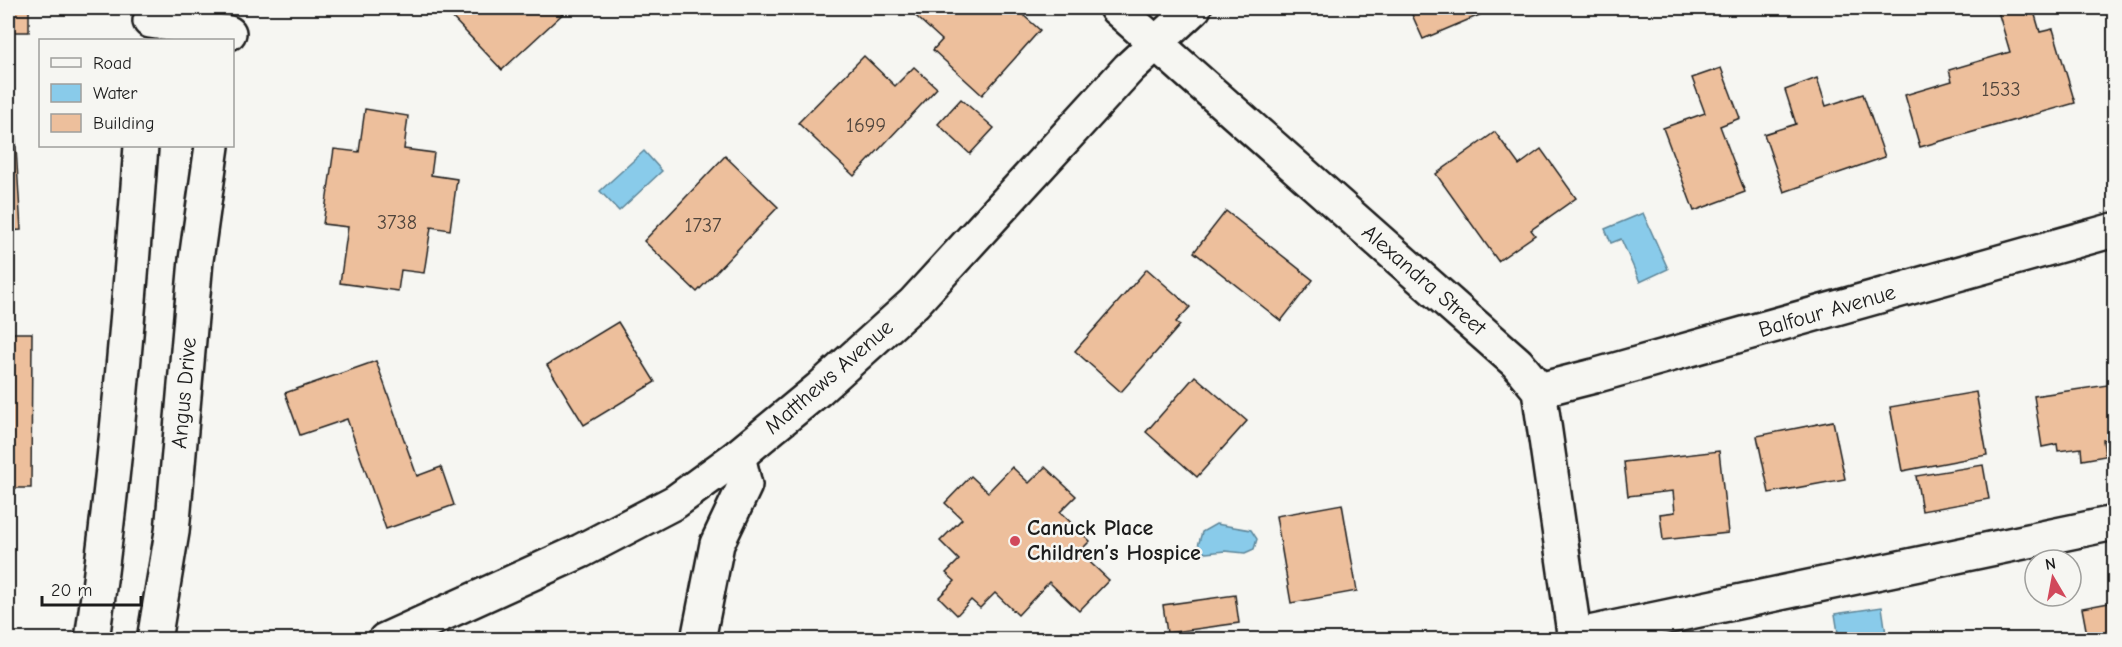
<svg xmlns="http://www.w3.org/2000/svg" width="2122" height="647" viewBox="0 0 2122 647" font-family="'Comic Neue',sans-serif">
  <style>
    .water { fill: #89cbea; stroke: #5d8598; stroke-width: 1.5 }
    .building { fill: #edbf9c; stroke: #1c1c1c; stroke-width: 1.5 }
    .lines { fill: none; stroke-linecap: round; stroke-linejoin: round }
    .minor-casing { stroke: #1c1c1c; stroke-width: 38 }
    .minor { stroke: #f6f6f2; stroke-width: 33 }
    .poi-dot { fill: #d1495b; stroke: #f6f6f2; stroke-width: 2 }
    .labels { text-anchor: middle; dominant-baseline: central; stroke-width: 5; stroke-linejoin: round; paint-order: stroke }
    .number-label { font-size: 20px; fill: #50453c }
    .street-label { font-size: 22px; fill: #1c1c1c; stroke: #f6f6f2 }
    .poi-label { font-size: 22px; font-weight: bold; fill: #1c1c1c; stroke: #f6f6f2; text-anchor: start }
  </style>
  <rect width="100%" height="100%" fill="#f6f6f2"/>
  <filter id="ink" filterUnits="userSpaceOnUse"><feTurbulence type="fractalNoise" baseFrequency=".0167" numOctaves="2"/><feDisplacementMap in="SourceGraphic" scale="12" xChannelSelector="R" yChannelSelector="G"/><feConvolveMatrix kernelMatrix="1 2 1 2 8 2 1 2 1" color-interpolation-filters="sRGB"/></filter>
  <g filter="url(#ink)">
    <g class="water">
      <path d="M644 151 662 171 619 211 600 191Z"/>
      <path d="M1643 213 1668 269 1640 282 1621 239 1611 243 1605 229Z"/>
      <path d="M1216 524 1251 530 1257 539 1254 549 1245 553 1225 551 1206 553 1201 551 1198 546 1202 532Z"/>
      <path d="M1882 607 1886 634 1839 639 1835 614Z"/>
    </g>
    <g class="building">
      <rect x="8" y="8" width="21" height="24"/>
      <path d="M454 8H569L502 70 448 13Z"/>
      <path d="M907 8H1015L1040 30 982 95 933 50 942 40Z"/>
      <path d="M1409 8H1496L1423 39Z"/>
      <path d="M1997 8H2033L2040 32 2053 29 2075 103 1920 147 1905 95 1952 81 1949 70 2010 52Z"/>
      <path d="M864 56 895 86 914 67 937 88 854 176 798 123Z"/>
      <path d="M1721 68 1740 118 1720 126 1745 192 1694 211 1663 128 1705 113 1692 78Z"/>
      <path d="M1817 78 1826 106 1863 94 1885 157 1784 192 1764 134 1796 124 1785 90Z"/>
      <path d="M13 98 21 230 8 231V99Z"/>
      <path d="M961 99 994 128 970 154 938 124Z"/>
      <path d="M365 109 408 116 404 149 434 153 431 175 457 179 450 230 431 227 424 273 401 270 398 291 340 283 348 227 323 224 334 149 359 152Z"/>
      <path d="M1495 132 1519 165 1541 149 1576 198 1531 230 1535 235 1498 261 1436 174Z"/>
      <path d="M725 156 778 207 697 292 644 241Z"/>
      <path d="M1226 211 1313 280 1281 321 1194 252Z"/>
      <path d="M1147 269 1190 307 1176 322 1180 325 1121 392 1075 351Z"/>
      <path d="M618 322 655 382 584 425 547 365Z"/>
      <path d="M8 333H32L31 488H8Z"/>
      <path d="M376 361 417 476 441 467 454 505 386 529 347 419 300 435 285 393Z"/>
      <path d="M1195 376 1247 421 1197 477 1146 432Z"/>
      <path d="M2114 384V439L2103 440 2105 456 2082 460 2081 448 2058 451 2057 444 2042 447 2034 396Z"/>
      <path d="M1976 392 1987 455 1902 471 1890 407Z"/>
      <path d="M1833 421 1845 479 1769 493 1757 436Z"/>
      <path d="M1719 451 1728 533 1663 540 1660 514 1675 512 1673 491 1628 496 1624 462Z"/>
      <path d="M1983 465 1989 499 1922 511 1916 476Z"/>
      <path d="M1012 467 1029 483 1045 467 1076 496 1060 512 1090 541 1079 552 1109 580 1079 611 1049 582 1018 615 995 593 980 608 971 600 957 615 939 597 955 581 946 573 959 560 940 541 962 519 945 503 971 476 988 492Z"/>
      <path d="M1342 504 1357 591 1291 603 1276 516Z"/>
      <path d="M1235 595 1239 623 1167 633 1163 605Z"/>
      <path d="M2114 602V640H2088L2082 608Z"/>
      <path d="M540 634 565 640H539Z"/>
    </g>
    <g class="lines">
      <defs>
        <g id="minor">
          <path d="M1116 8 1517 363 1539 390 1575 640"/>
          <path d="M150 21 229 33"/>
          <path d="M1539 390 1594 376 2114 230"/>
          <path d="M1575 636 2114 523"/>
          <path d="M92 640C115 476 129 311 141 146"/>
          <path d="M154 640 172 532 196 260 212 146"/>
          <path d="M385 640 581 551 675 502 738 456 819 389 914 303 1129 68 1194 8"/>
          <path d="M698 640 717 544 745 485 738 456"/>
        </g>
      </defs>
      <use href="#minor" class="minor-casing"/>
      <use href="#minor" class="minor"/>
    </g>
  </g>
  <circle class="poi-dot" cx="1015" cy="541" r="6"/>
  <g class="labels">
    <g class="number-label">
      <text x="2001" y="89">1533</text>
      <text x="866" y="125">1699</text>
      <text x="397" y="222">3738</text>
      <text x="703" y="225">1737</text>
    </g>
    <g class="street-label">
      <text transform="translate(1424 280) rotate(41)">Alexandra Street</text>
      <text transform="translate(1827 311) rotate(-16)">Balfour Avenue</text>
      <text transform="translate(829 377) rotate(-41)">Matthews Avenue</text>
      <text transform="translate(184 393) rotate(-85)">Angus Drive</text>
    </g>
    <g class="poi-label">
      <text x="1027" y="528">Canuck Place<tspan x="1027" dy="25">Children’s Hospice</tspan></text>
    </g>
  </g>
  <rect width="2122" height="647" fill="none" stroke="#f6f6f2" stroke-width="30"/>
  <rect x="15" y="15" width="2092" height="617" fill="none" stroke="#1c1c1c" stroke-width="2" filter="url(#ink)"/>
  <rect x="39" y="39" width="195" height="108" fill="#f6f6f2" stroke="#9f9f9c" stroke-width="1.5"/>
  <rect x="51" y="58" width="30" height="9" fill="#f6f6f2" stroke="#9f9f9c" stroke-width="1.5"/>
  <text x="93" y="69" font-size="18" fill="#1c1c1c">Road</text>
  <rect x="51" y="84" width="30" height="18" fill="#89cbea" stroke="#9f9f9c" stroke-width="1.5"/>
  <text x="93" y="99" font-size="18" fill="#1c1c1c">Water</text>
  <rect x="51" y="114" width="30" height="18" fill="#edbf9c" stroke="#9f9f9c" stroke-width="1.5"/>
  <text x="93" y="129" font-size="18" fill="#1c1c1c">Building</text>
  <g transform="translate(2053 578) rotate(350)"><circle r="28" fill="#f6f6f2" stroke="#9f9f9c" stroke-width="1.5"/>
  <path d="M0-4.5L10 22L0 15L-10 22Z" fill="#d1495b"/>
  <text y="-9" font-size="16" font-weight="bold" text-anchor="middle" fill="#1c1c1c">N</text>
  </g>
  <path d="M42 596v9h99v-9" fill="none" stroke="#1c1c1c" stroke-width="3"/>
  <text x="51" y="596" font-size="18" fill="#1c1c1c" stroke="#f6f6f2" stroke-width="4.5" paint-order="stroke">20 m</text>
</svg>
